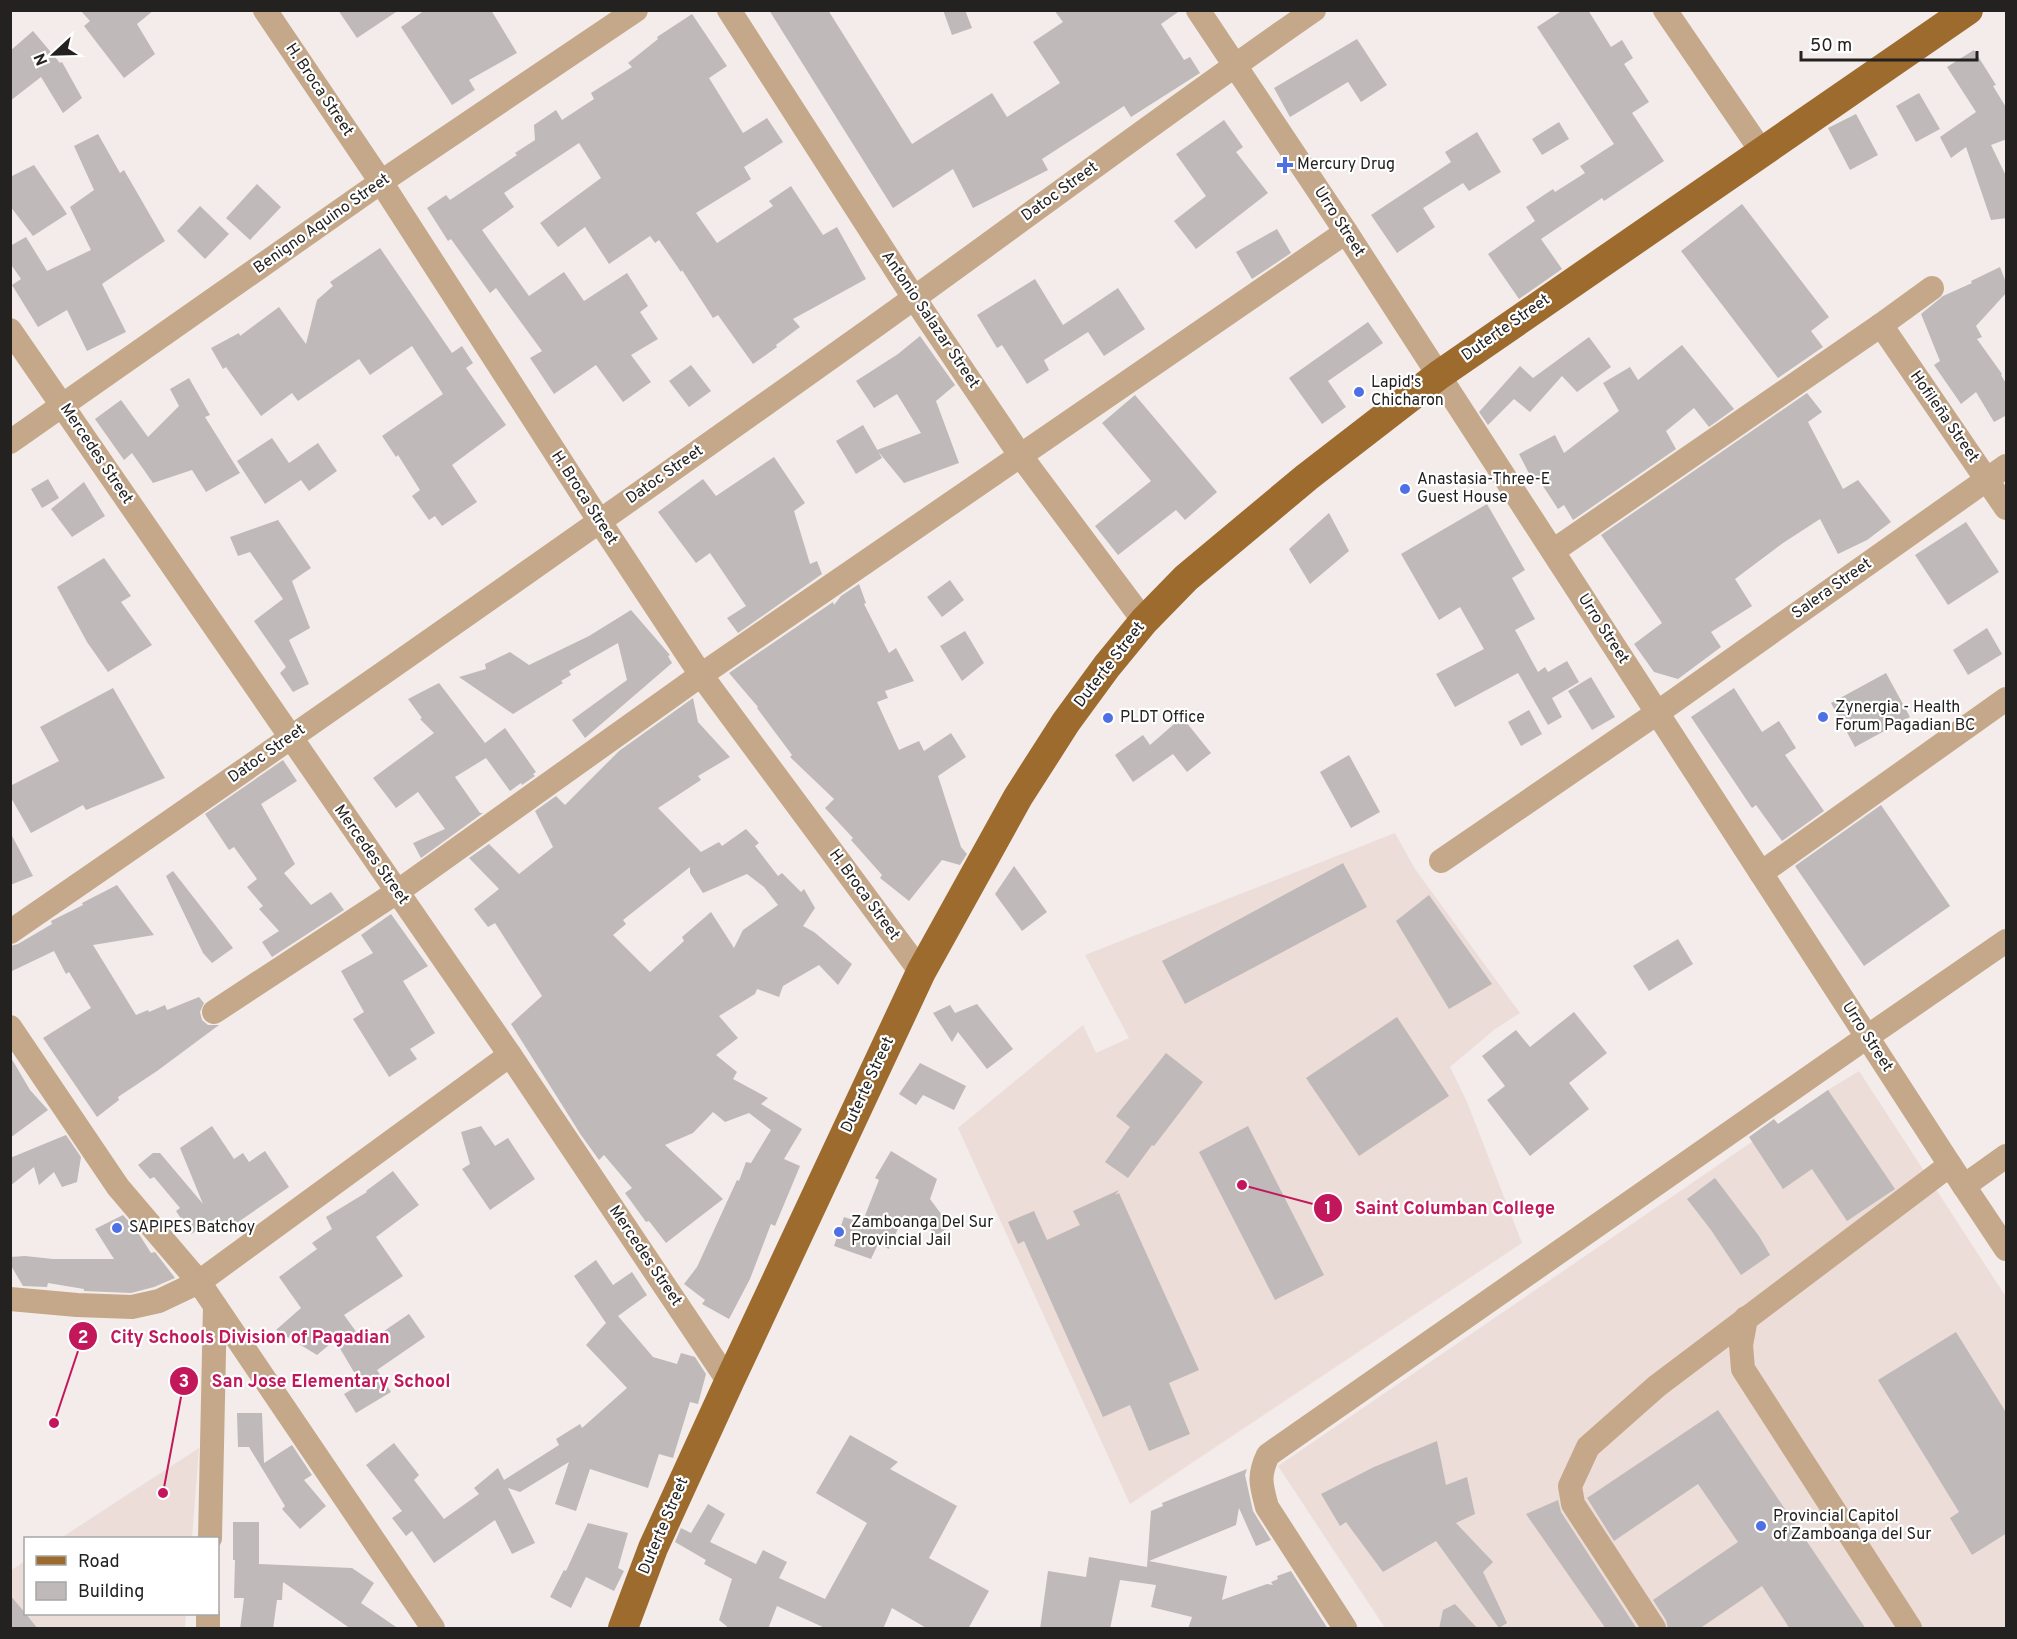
<svg xmlns="http://www.w3.org/2000/svg" width="2017" height="1639" viewBox="0 0 2017 1639" font-family="Overpass,sans-serif">
  <style>
    .built { fill: #ecddd8 }
    .building { fill: #bfb9b9; fill-rule: evenodd }
    .lines { fill: none; stroke-linecap: round; stroke-linejoin: round }
    .minor { stroke: #c4a889; stroke-width: 24 }
    .major { stroke: #9d6b2d; stroke-width: 30 }
    .poi-dot { fill: #4f70e4; stroke: #fff; stroke-width: 2 }
    .labels { text-anchor: middle; dominant-baseline: central; stroke-width: 4.5; stroke-linejoin: round; paint-order: stroke }
    .street-label { font-size: 16px; fill: #242221; stroke: #fff }
    .poi-label { font-size: 16px; fill: #242221; stroke: #fff; text-anchor: start }
    .leader { fill: none; stroke: #c2185b; stroke-width: 2 }
    .callout-dot { fill: #c2185b; stroke: #fff; stroke-width: 2 }
    .mark-label { font-size: 18px; text-anchor: middle; font-weight: bold; fill: #fff }
    .callout-label { font-size: 18px; text-anchor: middle; font-weight: bold; fill: #c2185b; stroke: #fff; stroke-width: 4.5; stroke-linejoin: round; paint-order: stroke }
  </style>
  <rect width="100%" height="100%" fill="#f3ecea"/>
  <g class="built">
    <path d="M1395 833 1415 869 1520 1013 1495 1029 1450 1067 1467 1102 1522 1243 1130 1504 958 1128 1083 1025 1096 1053 1129 1038 1085 955Z"/>
    <path d="M1859 1071 2006 1297V1628H1385L1278 1466 1828 1090Z"/>
    <path d="M199 1448 192 1538H61Z"/>
    <path d="M25 1561 26 1614H186L185 1628H11L10 1571Z"/>
  </g>
  <g class="building">
    <path d="M80 10H154L137 24 155 54 124 78 84 26 90 21Z"/>
    <path d="M338 10H399L357 38Z"/>
    <path d="M425 10H491L517 53 469 80 475 90 452 105 401 27Z"/>
    <path d="M769 10H828L912 144 992 93 1007 117 1060 83 1033 42 1063 22 1054 10H1181L1161 24 1184 60 1190 57 1200 73 1131 117 1124 106 1042 159 1048 170 973 208 953 169 893 208Z"/>
    <path d="M943 10H965L972 28 952 35Z"/>
    <path d="M1563 10H1588L1611 47 1622 40 1633 58 1624 64 1649 102 1632 113 1664 161 1604 201 1602 198 1541 239 1562 269 1519 299 1488 254 1535 221 1526 207 1553 189 1555 192 1585 173 1580 166 1614 144 1537 27Z"/>
    <path d="M692 14 727 66 709 78 743 133 767 118 783 142 744 167 751 179 696 213 717 243 773 206 769 201 791 186 823 235 837 227 866 279 793 319 800 327 776 345 777 347 753 364 718 315 713 318 682 270 681 272 659 240 655 243 650 236 609 264 585 227 558 247 540 223 601 178 579 143 504 193 514 207 482 230 529 296 564 272 584 301 627 273 648 306 640 312 658 339 631 355 651 382 623 402 596 365 554 394 530 358 542 351 496 288 490 293 451 239 448 241 427 208 446 195 450 200 517 155 515 153 535 140 534 125 556 110 562 120 594 99 591 93 632 67 628 63 658 39 657 37Z"/>
    <path d="M33 31 60 63 62 62 82 98 63 113 41 77 10 101V51Z"/>
    <path d="M1357 39 1387 85 1361 102 1348 82 1290 117 1274 88Z"/>
    <path d="M1974 50 1996 85 1993 86 2007 109V139L1991 145 2007 178V218L1991 220 1966 147 1951 158 1940 137 1976 112 1947 67Z"/>
    <path d="M1919 93 1940 129 1916 142 1896 106Z"/>
    <path d="M1856 114 1878 155 1850 170 1828 128Z"/>
    <path d="M1224 120 1243 147 1236 152 1268 193 1196 249 1174 221 1206 196 1176 154Z"/>
    <path d="M1559 122 1569 139 1542 155 1532 139Z"/>
    <path d="M1477 132 1501 172 1469 191 1463 183 1423 208 1435 227 1397 253 1371 215 1451 162 1445 152Z"/>
    <path d="M98 134 120 173 124 170 165 241 102 284 126 332 87 351 67 310 38 327 12 285 21 279 10 263V246L26 237 47 271 91 250 70 207 94 190 74 146Z"/>
    <path d="M34 165 67 214 33 236 10 206V177Z"/>
    <path d="M257 184 281 207 250 240 226 218Z"/>
    <path d="M1742 204 1829 317 1811 331 1823 347 1778 378 1681 251Z"/>
    <path d="M200 206 229 234 205 259 177 231Z"/>
    <path d="M1277 229 1291 253 1252 279 1236 252Z"/>
    <path d="M380 248 452 353 462 346 473 363 466 368 506 425 452 465 477 502 442 526 435 516 429 520 412 496 420 490 398 455 396 457 382 436 443 394 412 346 370 375 359 359 298 401 292 393 261 416 226 367 223 369 211 348 239 333 240 336 279 307 306 344 317 300 333 286 330 282Z"/>
    <path d="M2000 267 2007 285V292L1976 326 1982 337 1977 339 2002 374 2001 375 2007 385V415L1994 422 1976 392 1961 404 1934 365 1940 361 1921 314 1943 296 1972 283 1971 281Z"/>
    <path d="M1035 279 1063 325 1118 288 1145 329 1104 356 1088 332 1044 360 1049 370 1027 384 1002 345 997 348 977 315Z"/>
    <path d="M1368 322 1383 343 1328 381 1346 407 1322 424 1289 378Z"/>
    <path d="M920 336 955 385 936 401 959 463 904 483 877 450 921 433 897 394 874 408 856 381 898 354Z"/>
    <path d="M1589 337 1611 367 1577 392 1562 376 1530 412 1514 399 1488 425 1479 412 1520 366 1533 378Z"/>
    <path d="M1682 345 1734 409 1709 427 1694 408 1666 431 1676 449 1573 520 1564 505 1558 509 1539 480 1534 483 1519 454 1555 435 1564 453 1619 411 1603 383 1630 367 1638 380Z"/>
    <path d="M691 365 711 391 689 407 669 381Z"/>
    <path d="M189 378 210 415 205 417 240 473 206 492 192 470 153 483 132 453 124 460 95 419 121 400 148 437 179 406 170 389Z"/>
    <path d="M1807 393 1822 412 1808 422 1843 489 1858 480 1891 522 1867 540 1838 554 1820 519 1783 543 1735 579 1752 606 1711 632 1721 647 1678 679 1654 672 1634 644 1662 623 1601 535Z"/>
    <path d="M1135 395 1217 492 1185 520 1176 510 1118 555 1095 526 1151 481 1102 423Z"/>
    <path d="M863 425 882 458 856 474 836 441Z"/>
    <path d="M272 438 289 463 318 443 337 471 309 491 301 480 265 504 237 461Z"/>
    <path d="M774 457 805 503 794 511 810 564 817 561 822 574 738 633 727 618 746 606 710 553 696 563 658 512 703 479 716 496Z"/>
    <path d="M48 479 59 498 42 508 31 489Z"/>
    <path d="M84 482 105 516 72 537 51 509Z"/>
    <path d="M1487 504 1525 570 1512 578 1535 619 1515 630 1538 672 1545 667 1548 672 1567 661 1579 682 1552 698 1562 717 1548 725 1518 673 1455 707 1436 674 1484 649 1460 607 1439 620 1401 554Z"/>
    <path d="M1329 513 1349 551 1310 584 1289 549Z"/>
    <path d="M278 520 311 568 292 581 310 628 289 640 309 684 293 692 280 673 286 667 254 621 283 599 250 552 238 556 230 537Z"/>
    <path d="M1966 522 1999 572 1948 605 1915 555Z"/>
    <path d="M104 558 131 596 121 602 152 645 108 672 87 642 57 587Z"/>
    <path d="M950 580 964 600 942 617 927 597Z"/>
    <path d="M859 584 866 603 864 604 889 653 896 648 914 681 885 691 888 698 877 702 899 750 919 741 924 751 951 733 966 757 938 776 961 847 967 854 960 865 942 860 909 901 880 878 882 875 851 840 853 838 825 808 834 799 790 757 792 755 757 708 758 707 729 673 833 602 834 605 841 596Z"/>
    <path d="M631 610 670 655 668 656 672 663 585 738 572 720 627 680 618 643 569 671 571 675 561 681 563 683 513 714 459 677 486 669 485 664 510 652 529 665 589 636Z"/>
    <path d="M1987 628 2002 654 1968 675 1953 650Z"/>
    <path d="M965 631 984 663 962 681 940 646Z"/>
    <path d="M1886 673 1910 717 1855 747 1831 703Z"/>
    <path d="M1591 677 1615 717 1592 730 1568 691Z"/>
    <path d="M439 683 485 743 505 728 536 772 533 774 535 776 522 785 521 783 510 791 486 758 455 777 480 813H483L421 858 413 843 445 829 418 792 396 808 373 778 434 733 420 719 422 718 408 699Z"/>
    <path d="M113 688 165 778 86 810 83 805 31 833 10 796V786L59 761 40 727Z"/>
    <path d="M1734 688 1762 732 1779 721 1796 748 1785 755 1824 811 1782 841 1756 805 1752 808 1691 717Z"/>
    <path d="M693 698 698 722 730 757 698 776 701 780 658 808 701 852 719 842 722 846 746 829 759 843 755 846 778 876 782 873 801 892 804 889 815 908 803 926 814 932 852 964 838 985 819 965 783 986 779 997 757 989 755 994 719 1016 738 1038 716 1055 737 1072 733 1079 768 1098 761 1104 802 1129 784 1159 800 1166 775 1226 771 1224 750 1279 729 1319 702 1304 705 1300 684 1284 697 1267 737 1180 739 1181 746 1162 751 1163 771 1130 749 1113 725 1122 713 1112 693 1133 665 1145 723 1199 666 1243 649 1221 646 1222 625 1193 632 1188 604 1155 599 1160 581 1135 511 1024 542 996 495 923 488 927 474 909 499 889 469 858 489 844 519 874 553 847 535 811 556 796 565 805 619 751ZM690 867V873L703 893 747 874 764 887 778 905 743 930 734 948 711 912 682 937 684 941 650 972 613 935 626 924 623 920Z"/>
    <path d="M1529 710 1542 734 1521 746 1508 722Z"/>
    <path d="M1182 717 1211 753 1187 772 1173 754 1133 782 1115 755 1143 735 1150 745Z"/>
    <path d="M1349 755 1380 812 1351 828 1320 772Z"/>
    <path d="M283 760 297 781 261 804 295 864 284 873 311 905 331 892 344 910 272 957 262 942 279 931 259 909 263 906 247 887 257 879 234 847 229 850 205 814Z"/>
    <path d="M1881 805 1950 906 1864 966 1795 866Z"/>
    <path d="M10 832 33 876 10 885Z"/>
    <path d="M1343 863 1367 907 1185 1004 1162 961Z"/>
    <path d="M1014 866 1047 912 1022 931 995 894Z"/>
    <path d="M173 871 233 948 212 963 203 953 166 876Z"/>
    <path d="M117 885 154 935 93 945 136 1015 148 1010 149 1012 165 1005 167 1010 199 997 204 1003 200 1012 202 1020 208 1025H219L157 1071 118 1097 119 1100 97 1117 43 1038 91 1008 69 972 66 974 54 951 10 972V946L18 944 52 924 51 921 83 905 82 903Z"/>
    <path d="M1429 895 1492 984 1449 1009 1396 921Z"/>
    <path d="M391 914 428 966 403 981 435 1033 410 1049 417 1059 389 1077 353 1019 364 1012 341 971 373 953 361 935Z"/>
    <path d="M1678 939 1693 964 1649 991 1633 966Z"/>
    <path d="M977 1004 1013 1049 987 1069 958 1032 952 1042 933 1013 950 1005 955 1013Z"/>
    <path d="M1574 1012 1607 1053 1569 1083 1589 1109 1530 1156 1487 1100 1505 1086 1482 1056 1516 1030 1530 1047Z"/>
    <path d="M1397 1017 1449 1096 1359 1156 1306 1078Z"/>
    <path d="M1166 1053 1203 1082 1154 1146 1152 1145 1128 1178 1105 1162 1130 1127 1116 1116Z"/>
    <path d="M10 1056 30 1090 48 1110 10 1138Z"/>
    <path d="M920 1063 966 1086 954 1110 923 1095 916 1105 899 1094Z"/>
    <path d="M1828 1090 1895 1189 1847 1221 1812 1169 1783 1189 1749 1137 1774 1119 1778 1124Z"/>
    <path d="M212 1126 234 1159 243 1153 249 1162 265 1151 289 1187 225 1231 216 1218 191 1234 176 1211 180 1208 154 1177 150 1179 138 1165 153 1153H160L203 1204 180 1148Z"/>
    <path d="M481 1126 495 1146 508 1138 535 1179 490 1210 462 1169 470 1164 461 1132Z"/>
    <path d="M1248 1126 1324 1275 1275 1300 1199 1152Z"/>
    <path d="M66 1135 81 1157 77 1182 62 1187 54 1172 39 1185 34 1167 10 1186V1158Z"/>
    <path d="M891 1151 937 1179 930 1199 950 1226 936 1236 926 1223 904 1215 889 1249 878 1244 871 1259 834 1246 844 1217 862 1223 879 1180 875 1178Z"/>
    <path d="M393 1171 419 1205 376 1237 403 1276 344 1315 365 1344 409 1314 425 1337 377 1370 391 1392 356 1413 344 1394 361 1384 335 1340 317 1355 276 1330 301 1308 279 1277 317 1249 312 1243 332 1229 326 1217 367 1192 366 1191Z"/>
    <path d="M1715 1178 1759 1236 1770 1255 1741 1275 1711 1230 1687 1199Z"/>
    <path d="M1119 1190 1115 1195 1119 1193 1199 1370 1169 1383 1190 1434 1149 1451 1130 1405 1103 1417 1024 1241 1018 1244 1008 1222 1034 1211 1047 1240 1080 1225 1073 1211Z"/>
    <path d="M123 1215 137 1231 151 1253 155 1252 175 1278 154 1287 131 1293 84 1291V1289L48 1283 47 1287 23 1286 10 1264V1257L25 1256 53 1259H114L95 1229Z"/>
    <path d="M596 1260 613 1285 632 1272 647 1295 618 1316 653 1357 677 1364 681 1353 695 1357 706 1374 698 1404 690 1402 673 1458 659 1454 648 1488 590 1469 576 1511 555 1504 569 1462 520 1492 508 1488 535 1543 512 1554 495 1520 434 1563 412 1531 406 1536 392 1518 402 1511 366 1465 394 1443 419 1475 414 1480 444 1519 479 1494 474 1488 498 1468 504 1480 559 1445 556 1439 580 1424 582 1428 627 1388 586 1345 606 1323 574 1276Z"/>
    <path d="M1956 1332 2007 1414V1533L1972 1555 1950 1518 1959 1512 1878 1380Z"/>
    <path d="M1718 1410 1791 1518 1866 1629H1790L1762 1586 1699 1629H1668L1666 1620 1653 1600 1738 1542 1698 1484 1614 1541 1587 1498Z"/>
    <path d="M237 1413H262L264 1463 292 1445 312 1475 304 1480 326 1506 300 1529 282 1509 285 1506 249 1447H238Z"/>
    <path d="M850 1435 898 1462 890 1469 957 1506 929 1558 989 1591 968 1629H928L892 1608 883 1629H827L777 1606 768 1629H730L719 1620 732 1579 704 1564 706 1560 675 1542 681 1528 691 1533 708 1504 725 1514 710 1542 756 1564 763 1550 787 1562 779 1578 825 1599 867 1523 816 1493Z"/>
    <path d="M1437 1441 1446 1485 1467 1477 1475 1514 1456 1523 1493 1562 1483 1572 1507 1623 1499 1628 1436 1541 1383 1572 1346 1522 1340 1526 1321 1494 1374 1467Z"/>
    <path d="M1247 1469 1245 1475 1253 1511 1271 1540 1256 1546 1239 1508 1236 1525 1149 1561 1227 1576 1222 1600 1267 1584 1273 1585 1271 1582 1278 1579 1277 1576 1291 1571 1328 1629H1188L1192 1617 1151 1607 1156 1585 1120 1580 1110 1629H1040L1048 1571 1086 1577 1089 1557 1147 1567 1151 1511 1163 1506 1162 1503Z"/>
    <path d="M1558 1500 1561 1512 1637 1629H1606L1526 1514Z"/>
    <path d="M233 1522H259V1564L352 1568 374 1583 361 1603 399 1629H351L283 1582 282 1600H277L273 1629H240L244 1598H234L235 1560H233Z"/>
    <path d="M588 1523 628 1533 618 1568 624 1571 614 1591 586 1577 571 1608 550 1597 564 1570 566 1571Z"/>
    <path d="M10 1595 26 1614 38 1629H10Z"/>
    <path d="M1455 1604 1478 1629H1439L1443 1610Z"/>
  </g>
  <g class="lines">
    <g class="minor">
      <path d="M265 10 381 182 600 522 701 675 921 972"/>
      <path d="M729 10 914 298 1020 455 1144 621"/>
      <path d="M1198 10 1346 232 1950 1165 2006 1249"/>
      <path d="M1665 10 1762 152"/>
      <path d="M1881 325 2006 508"/>
      <path d="M10 330 510 1055 729 1382"/>
      <path d="M10 442 381 182 636 10"/>
      <path d="M1553 551 1881 325 1932 288"/>
      <path d="M1441 861 1657 713 2006 466"/>
      <path d="M1761 873 2006 699"/>
      <path d="M10 932C299 733 586 532 871 329 1019 223 1164 114 1314 10"/>
      <path d="M214 1012 397 892 701 675 1346 232"/>
      <path d="M10 1027 118 1187 199 1282 433 1628"/>
      <path d="M1964 1186 2006 1156"/>
      <path d="M10 1299 77 1305 132 1307 159 1301 199 1282 510 1055"/>
      <path d="M1746 1318 1741 1345 1743 1369 1910 1628"/>
      <path d="M210 1538 215 1306"/>
      <path d="M208 1628V1614"/>
      <path d="M1345 1628 1267 1507C1261 1485 1258 1476 1268 1455L1867 1037 2006 941"/>
      <path d="M1654 1628 1573 1504 1570 1486 1588 1447 1657 1386 1950 1165"/>
    </g>
    <path class="major" d="M623 1628 653 1548 729 1382 921 972 1018 797 1066 722 1107 666 1144 621 1186 578 1307 477 1439 375 1968 10"/>
  </g>
  <g class="poi-dot">
    <path d="M1282 156h6v6h6v6h-6v6h-6v-6h-6v-6h6z"/>
    <circle cx="1359" cy="392" r="6"/>
    <circle cx="1405" cy="489" r="6"/>
    <circle cx="1823" cy="717" r="6"/>
    <circle cx="1108" cy="718" r="6"/>
    <circle cx="117" cy="1228" r="6"/>
    <circle cx="839" cy="1232" r="6"/>
    <circle cx="1761" cy="1526" r="6"/>
  </g>
  <g class="labels">
    <g class="street-label">
      <text transform="translate(319 90) rotate(56)">H. Broca Street</text>
      <text transform="translate(1060 192) rotate(-36)">Datoc Street</text>
      <text transform="translate(1339 222) rotate(57)">Urro Street</text>
      <text transform="translate(322 224) rotate(-35)">Benigno Aquino Street</text>
      <text transform="translate(930 320) rotate(56)">Antonio Salazar Street</text>
      <text transform="translate(1506 328) rotate(-35)">Duterte Street</text>
      <text transform="translate(1944 417) rotate(55)">Hofileña Street</text>
      <text transform="translate(96 454) rotate(56)">Mercedes Street</text>
      <text transform="translate(665 475) rotate(-35)">Datoc Street</text>
      <text transform="translate(584 498) rotate(57)">H. Broca Street</text>
      <text transform="translate(1832 589) rotate(-35)">Salera Street</text>
      <text transform="translate(1603 629) rotate(57)">Urro Street</text>
      <text transform="translate(1110 665) rotate(-52)">Duterte Street</text>
      <text transform="translate(267 754) rotate(-35)">Datoc Street</text>
      <text transform="translate(371 855) rotate(55)">Mercedes Street</text>
      <text transform="translate(864 895) rotate(54)">H. Broca Street</text>
      <text transform="translate(1867 1037) rotate(57)">Urro Street</text>
      <text transform="translate(868 1085) rotate(-65)">Duterte Street</text>
      <text transform="translate(645 1256) rotate(56)">Mercedes Street</text>
      <text transform="translate(664 1526) rotate(-67)">Duterte Street</text>
    </g>
    <g class="poi-label">
      <text x="1297" y="165">Mercury Drug</text>
      <text x="1371" y="383">Lapid's<tspan x="1371" dy="18">Chicharon</tspan></text>
      <text x="1417" y="480">Anastasia-Three-E<tspan x="1417" dy="18">Guest House</tspan></text>
      <text x="1835" y="708">Zynergia - Health<tspan x="1835" dy="18">Forum Pagadian BC</tspan></text>
      <text x="1120" y="718">PLDT Office</text>
      <text x="851" y="1223">Zamboanga Del Sur<tspan x="851" dy="18">Provincial Jail</tspan></text>
      <text x="129" y="1228">SAPIPES Batchoy</text>
      <text x="1773" y="1517">Provincial Capitol<tspan x="1773" dy="18">of Zamboanga del Sur</tspan></text>
    </g>
  </g>
  <path class="leader" d="M1242 1185L1328 1208M54 1423L83 1336M163 1493L184 1381"/>
  <g class="callout-dot">
    <circle cx="1242" cy="1185" r="6"/>
    <circle cx="54" cy="1423" r="6"/>
    <circle cx="163" cy="1493" r="6"/>
    <circle cx="1328" cy="1208" r="15"/>
    <circle cx="83" cy="1336" r="15"/>
    <circle cx="184" cy="1381" r="15"/>
  </g>
  <g class="mark-label">
    <text x="1328" y="1214">1</text>
    <text x="83" y="1343">2</text>
    <text x="184" y="1387">3</text>
  </g>
  <g class="callout-label">
    <text x="1455" y="1214">Saint Columban College</text>
    <text x="250" y="1343">City Schools Division of Pagadian</text>
    <text x="331" y="1387">San Jose Elementary School</text>
  </g>
  <rect width="2017" height="1639" fill="none" stroke="#242221" stroke-width="24"/>
  <rect x="24" y="1537" width="195" height="78" fill="#ffffff" stroke="#a7a7a6" stroke-width="1.5"/>
  <rect x="36" y="1556" width="30" height="9" fill="#9d6b2d" stroke="#a7a7a6" stroke-width="1.5"/>
  <text x="78" y="1567" font-size="18" fill="#242221">Road</text>
  <rect x="36" y="1582" width="30" height="18" fill="#bfb9b9" stroke="#a7a7a6" stroke-width="1.5"/>
  <text x="78" y="1597" font-size="18" fill="#242221">Building</text>
  <g transform="translate(54 54) rotate(248)" stroke="#ffffff" stroke-width="4.5" paint-order="stroke">
  <path d="M0-4.5L10 22L0 15L-10 22Z" fill="#242221"/>
  <text y="-9" font-size="16" font-weight="bold" text-anchor="middle" fill="#242221">N</text>
  </g>
  <path d="M1801 51v9h176v-9" fill="none" stroke="#242221" stroke-width="3"/>
  <text x="1810" y="51" font-size="18" fill="#242221" stroke="#ffffff" stroke-width="4.5" paint-order="stroke">50 m</text>
</svg>
